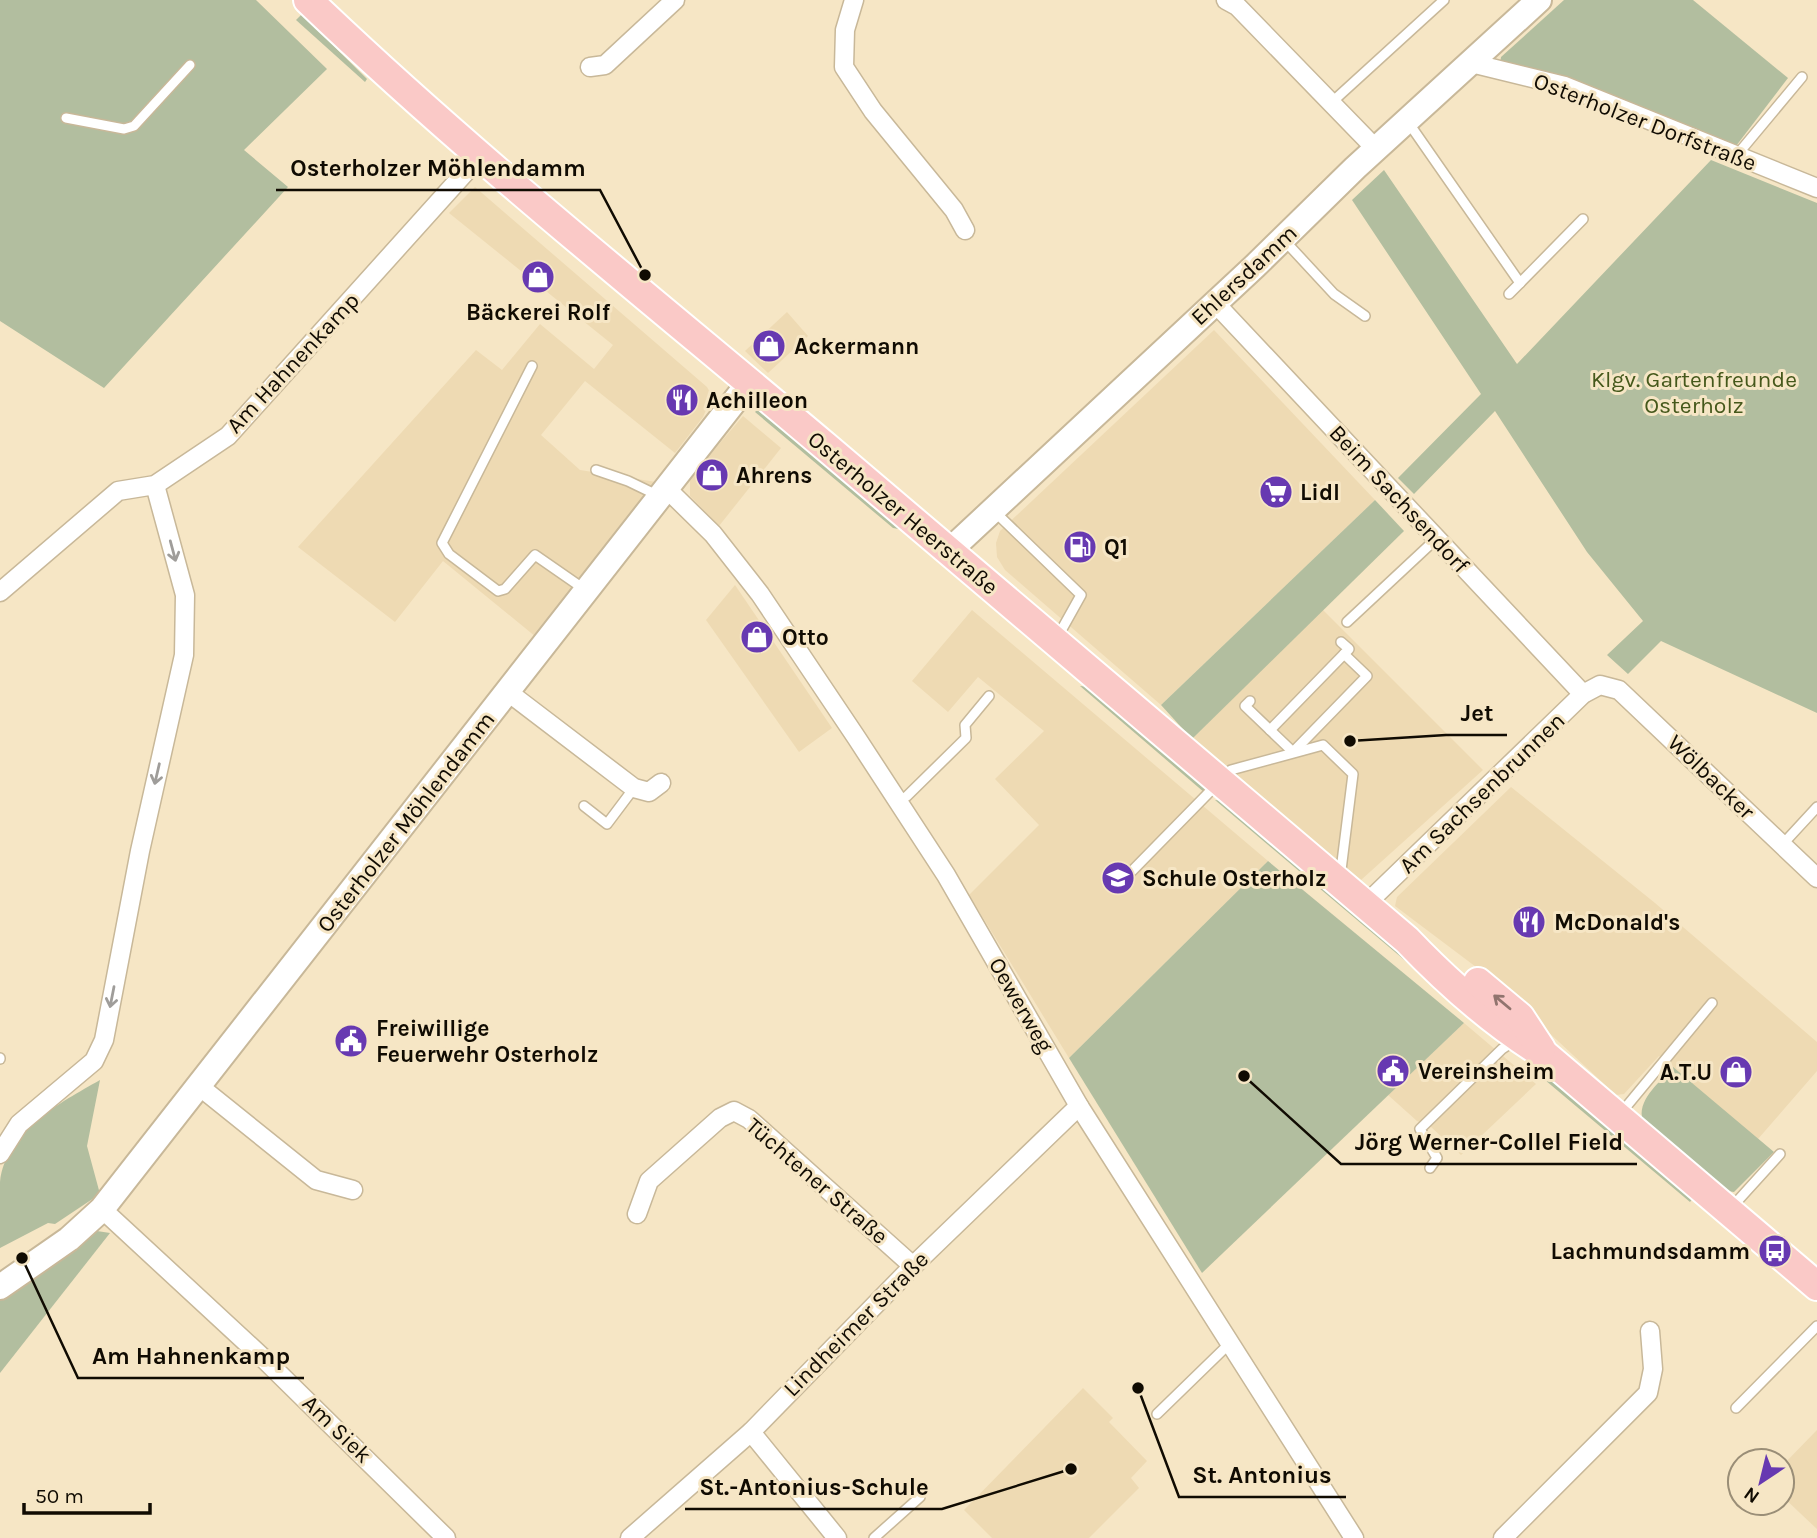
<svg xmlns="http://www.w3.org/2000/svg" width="1817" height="1538" viewBox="0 0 1817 1538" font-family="Karla,sans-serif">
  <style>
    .built { fill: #eedab3 }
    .green { fill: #b2be9f }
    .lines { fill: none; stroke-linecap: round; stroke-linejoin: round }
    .lane-casing { stroke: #c8b899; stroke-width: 12 }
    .street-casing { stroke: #c8b899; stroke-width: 21 }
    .secondary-casing { stroke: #c8b899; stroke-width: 28 }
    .primary-casing { stroke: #fff; stroke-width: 32 }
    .lane { stroke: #fff; stroke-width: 9 }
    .street { stroke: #fff; stroke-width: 18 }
    .secondary { stroke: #fff; stroke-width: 24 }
    .primary { stroke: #fac9c7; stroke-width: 28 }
    .oneway { stroke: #9f9d9a }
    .oneway2 { stroke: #91746e }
    .labels { text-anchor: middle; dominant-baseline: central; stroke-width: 6; stroke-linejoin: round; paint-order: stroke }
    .street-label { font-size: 23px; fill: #100b02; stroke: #f6e6c5 }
    .poi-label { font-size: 23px; font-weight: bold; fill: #100b02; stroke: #f6e6c5; text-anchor: start }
    .park-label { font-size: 23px; fill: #45581b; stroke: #f6e6c5 }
    .leader { fill: none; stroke: #100b02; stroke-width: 2.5 }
    .callout-dot { fill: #100b02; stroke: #f6e6c5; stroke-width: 2.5 }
    .callout-label { font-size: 24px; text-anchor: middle; font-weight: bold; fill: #100b02; stroke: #f6e6c5; stroke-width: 6; stroke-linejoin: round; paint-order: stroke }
  </style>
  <rect width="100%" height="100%" fill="#f6e6c5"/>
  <g class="built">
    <path d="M475 187 707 387 712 396 703 417 675 453 585 381 541 435 580 470 656 482 638 509 536 637 443 561 395 622 298 547 476 350 502 370 540 324 594 369 613 345 449 213Z"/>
    <path d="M787 312 808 336 768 373 745 351Z"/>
    <path d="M1214 330 1375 500 1161 705 1005 570 997 557 996 543 1000 531Z"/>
    <path d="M743 416 781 448 719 526 690 496V478Z"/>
    <path d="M735 585 832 728 799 752 706 620Z"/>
    <path d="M1322 609 1483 770 1361 880 1192 739Z"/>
    <path d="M972 610 1268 861 1069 1058 969 895 1039 825 995 779 1044 731 978 677 948 712 912 681Z"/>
    <path d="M1511 787 1655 903 1817 1042V1071L1758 1139 1659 1056 1624 1094 1616 1095 1488 976 1395 906 1397 897Z"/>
    <path d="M1464 1023 1536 1084 1461 1155 1430 1126 1417 1121 1388 1095Z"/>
    <path d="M1083 1388 1113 1418 1109 1422 1147 1461 1131 1478 1139 1488 1089 1538H992L964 1510Z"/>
    <path d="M1817 1430V1529L1782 1496V1466Z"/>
  </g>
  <g class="green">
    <path d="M0 0H256L327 69 244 150 288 187 104 388 0 321Z"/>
    <path d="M1564 0H1693L1788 78 1736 146 1500 64 1501 57Z"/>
    <path d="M302 14 367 79 365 82 296 20Z"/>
    <path d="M1711 160 1817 203V713L1661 641 1628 674 1607 655 1643 621 1587 552 1495 411 1414 494 1398 478 1481 394 1352 200 1384 170 1517 364Z"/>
    <path d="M759 408 904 530 893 528 755 412Z"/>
    <path d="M1375 500 1404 531 1192 739 1161 705Z"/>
    <path d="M1080 686 1090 687 1207 787 1205 793Z"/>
    <path d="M1215 800 1224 801 1435 979 1434 985Z"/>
    <path d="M1268 861 1464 1023 1202 1273 1069 1058Z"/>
    <path d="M1673 1067 1774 1152 1734 1192 1727 1191 1642 1117C1639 1098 1661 1081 1673 1067Z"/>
    <path d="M1553 1078 1694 1197 1690 1202 1545 1080Z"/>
    <path d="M100 1080 87 1146 100 1194 55 1224 48 1223 0 1248C0 1226 0 1203 0 1182 6 1130 60 1103 100 1080Z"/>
    <path d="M97 1231 110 1233 0 1373V1295Z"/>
  </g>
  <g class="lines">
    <defs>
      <g id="lane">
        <path d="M1331 103 1444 0"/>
        <path d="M66 118 124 129 134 126 190 65"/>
        <path d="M1408 122 1520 283 1583 219"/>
        <path d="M1737 155 1802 77"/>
        <path d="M1284 240 1334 294 1365 316"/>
        <path d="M1509 294 1520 283"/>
        <path d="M532 366 442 543 449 554 498 591 505 589 535 555 584 589"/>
        <path d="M596 470 628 481 659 496"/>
        <path d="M995 512 1081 595 1057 638"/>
        <path d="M1347 622 1436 539"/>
        <path d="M1250 701 1245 706 1293 752 1367 676 1344 654"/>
        <path d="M1270 730 1349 649 1341 642"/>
        <path d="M898 802 907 796 966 738 965 725 989 696"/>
        <path d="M584 806 607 824 634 788"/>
        <path d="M1782 845 1817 807"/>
        <path d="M1130 873 1231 770 1323 745 1353 774 1340 878"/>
        <path d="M0 1058V1059"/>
        <path d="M1621 1113 1712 1003"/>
        <path d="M1430 1168 1437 1158 1420 1129 1502 1049 1514 1041"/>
        <path d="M1732 1207 1780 1154"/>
        <path d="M1736 1408 1817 1326"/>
        <path d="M1157 1414 1228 1345"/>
        <path d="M874 1538 920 1497"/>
      </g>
      <g id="street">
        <path d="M854 0 845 30 844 67 873 111 954 210 965 230"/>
        <path d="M1226 0 1237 6 1376 149"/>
        <path d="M1471 63 1565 86 1817 188"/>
        <path d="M590 67 605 65 675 0"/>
        <path d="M1215 303 1583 694"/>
        <path d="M666 488 713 534 760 594 856 737 946 875 1079 1106 1354 1538"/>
        <path d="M0 592 118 491 155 485 228 436 480 156"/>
        <path d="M508 692 634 788 649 792 661 783"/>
        <path d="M1365 905 1583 694 1600 685 1619 690 1817 878"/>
        <path d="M199 1086 316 1180 353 1190"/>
        <path d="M0 1154 19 1124 94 1061 104 1040 140 851 184 655 185 595 155 485"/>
        <path d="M102 1209 262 1357 446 1538"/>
        <path d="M637 1214 649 1181 720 1118 734 1111 749 1119 913 1266"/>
        <path d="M751 1432 837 1538"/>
        <path d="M630 1538 751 1432 917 1262 1079 1106"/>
        <path d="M1503 1538 1648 1393 1653 1369 1650 1331"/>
      </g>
      <g id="secondary">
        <path d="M949 551 1255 266 1355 168 1539 0"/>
        <path d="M0 1287 69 1239 102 1209 748 384"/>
      </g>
      <g id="primary">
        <path d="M308 0C473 158 651 299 825 446 1020 610 1212 776 1407 940 1449 984 1493 1023 1545 1055L1817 1286"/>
        <path d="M1478 982 1520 1017 1541 1049"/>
      </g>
    </defs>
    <use href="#lane" class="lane-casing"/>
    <use href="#street" class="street-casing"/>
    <use href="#secondary" class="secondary-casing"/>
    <use href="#primary" class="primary-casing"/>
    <use href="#lane" class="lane"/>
    <use href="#street" class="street"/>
    <use href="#secondary" class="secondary"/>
    <use href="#primary" class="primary"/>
  </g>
  <defs><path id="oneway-shaft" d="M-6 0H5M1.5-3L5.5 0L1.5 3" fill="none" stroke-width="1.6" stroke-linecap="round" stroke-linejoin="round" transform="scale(1.75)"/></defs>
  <g class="oneway">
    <use href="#oneway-shaft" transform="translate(173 551) rotate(75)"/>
    <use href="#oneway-shaft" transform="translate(157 774) rotate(103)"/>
    <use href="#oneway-shaft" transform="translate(112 997) rotate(101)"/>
  </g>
  <use class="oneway2" href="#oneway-shaft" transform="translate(1502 1002) rotate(-140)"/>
  <defs>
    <symbol id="shop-disc" viewBox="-11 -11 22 22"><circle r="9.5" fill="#6739b1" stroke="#f6e6c5"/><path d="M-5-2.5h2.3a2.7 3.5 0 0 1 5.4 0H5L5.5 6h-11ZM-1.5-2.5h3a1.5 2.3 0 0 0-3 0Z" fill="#fff"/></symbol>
    <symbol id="restaurant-disc" viewBox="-11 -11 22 22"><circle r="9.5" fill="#6739b1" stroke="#f6e6c5"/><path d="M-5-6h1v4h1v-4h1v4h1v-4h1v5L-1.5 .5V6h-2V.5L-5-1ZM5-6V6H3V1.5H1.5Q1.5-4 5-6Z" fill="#fff"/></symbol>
    <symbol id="supermarket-disc" viewBox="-11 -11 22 22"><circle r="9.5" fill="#6739b1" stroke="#f6e6c5"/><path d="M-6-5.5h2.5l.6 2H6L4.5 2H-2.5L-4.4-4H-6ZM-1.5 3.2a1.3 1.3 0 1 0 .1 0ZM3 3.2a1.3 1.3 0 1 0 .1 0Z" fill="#fff"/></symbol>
    <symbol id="fuel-disc" viewBox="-11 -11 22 22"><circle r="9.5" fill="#6739b1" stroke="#f6e6c5"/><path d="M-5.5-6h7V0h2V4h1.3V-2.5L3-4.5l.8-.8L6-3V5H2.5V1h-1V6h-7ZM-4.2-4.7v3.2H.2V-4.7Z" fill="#fff"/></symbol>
    <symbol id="school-disc" viewBox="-11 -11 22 22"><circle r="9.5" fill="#6739b1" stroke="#f6e6c5"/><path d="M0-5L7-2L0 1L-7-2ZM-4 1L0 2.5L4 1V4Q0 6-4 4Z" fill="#fff"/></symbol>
    <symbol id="civic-disc" viewBox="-11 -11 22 22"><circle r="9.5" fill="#6739b1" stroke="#f6e6c5"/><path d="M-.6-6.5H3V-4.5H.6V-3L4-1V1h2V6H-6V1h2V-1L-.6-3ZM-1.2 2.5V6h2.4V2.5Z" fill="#fff"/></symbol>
    <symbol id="bus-disc" viewBox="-11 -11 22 22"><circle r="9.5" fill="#6739b1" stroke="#f6e6c5"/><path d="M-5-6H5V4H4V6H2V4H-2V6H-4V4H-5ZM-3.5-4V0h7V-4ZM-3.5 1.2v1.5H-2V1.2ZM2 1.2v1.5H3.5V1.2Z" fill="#fff"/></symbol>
  </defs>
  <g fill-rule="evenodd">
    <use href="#shop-disc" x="519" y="258" width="38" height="38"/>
    <use href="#shop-disc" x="750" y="327" width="38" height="38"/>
    <use href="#restaurant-disc" x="663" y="381" width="38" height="38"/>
    <use href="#shop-disc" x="693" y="456" width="38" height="38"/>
    <use href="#supermarket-disc" x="1257" y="473" width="38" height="38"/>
    <use href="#fuel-disc" x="1061" y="528" width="38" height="38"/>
    <use href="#shop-disc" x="738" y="618" width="38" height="38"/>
    <use href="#school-disc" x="1099" y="859" width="38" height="38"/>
    <use href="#restaurant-disc" x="1510" y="903" width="38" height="38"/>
    <use href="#civic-disc" x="332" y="1022" width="38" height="38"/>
    <use href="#civic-disc" x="1374" y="1052" width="38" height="38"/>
    <use href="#shop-disc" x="1717" y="1053" width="38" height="38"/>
    <use href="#bus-disc" x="1756" y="1232" width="38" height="38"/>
  </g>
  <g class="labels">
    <g class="street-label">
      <text transform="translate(1645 122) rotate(21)">Osterholzer Dorfstraße</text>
      <text transform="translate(1244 275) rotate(-43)">Ehlersdamm</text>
      <text transform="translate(293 363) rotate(-47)">Am Hahnenkamp</text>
      <text transform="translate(1399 499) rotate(47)">Beim Sachsendorf</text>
      <text transform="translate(903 513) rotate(40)">Osterholzer Heerstraße</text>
      <text transform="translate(1711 777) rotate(44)">Wölbacker</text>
      <text transform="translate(1482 793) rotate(-44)">Am Sachsenbrunnen</text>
      <text transform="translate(406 822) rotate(-52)">Osterholzer Möhlendamm</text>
      <text transform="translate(1021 1005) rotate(60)">Oewerweg</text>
      <text transform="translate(817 1181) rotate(41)">Tüchtener Straße</text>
      <text transform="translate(856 1324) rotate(-45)">Lindheimer Straße</text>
      <text transform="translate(337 1429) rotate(44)">Am Siek</text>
    </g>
    <g class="poi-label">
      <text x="538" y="312" text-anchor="middle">Bäckerei Rolf</text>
      <text x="794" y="346">Ackermann</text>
      <text x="706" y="400">Achilleon</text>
      <text x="736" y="475">Ahrens</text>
      <text x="1300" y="492">Lidl</text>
      <text x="1104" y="547">Q1</text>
      <text x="782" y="637">Otto</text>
      <text x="1142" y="878">Schule Osterholz</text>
      <text x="1554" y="922">McDonald's</text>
      <text x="376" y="1028">Freiwillige<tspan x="376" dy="26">Feuerwehr Osterholz</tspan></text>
      <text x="1418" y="1071">Vereinsheim</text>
      <text x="1712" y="1072" text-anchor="end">A.T.U</text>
      <text x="1750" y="1251" text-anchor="end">Lachmundsdamm</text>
    </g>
    <g class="park-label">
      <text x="1694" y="379">Klgv. Gartenfreunde<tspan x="1694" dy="26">Osterholz</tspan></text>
    </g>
  </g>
  <path class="leader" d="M645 275L600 190H276M1350 741L1446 735H1507M1244 1076L1341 1164H1637M22 1258L78 1378H304M1138 1388L1179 1497H1346M1071 1469L942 1509H685"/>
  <g class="callout-dot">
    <circle cx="645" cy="275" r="7"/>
    <circle cx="1350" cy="741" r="7"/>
    <circle cx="1244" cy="1076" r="7"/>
    <circle cx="22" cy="1258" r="7"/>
    <circle cx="1138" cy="1388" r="7"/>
    <circle cx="1071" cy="1469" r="7"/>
  </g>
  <g class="callout-label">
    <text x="438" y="176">Osterholzer Möhlendamm</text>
    <text x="1477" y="721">Jet</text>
    <text x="1489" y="1150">Jörg Werner-Collel Field</text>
    <text x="191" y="1364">Am Hahnenkamp</text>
    <text x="1262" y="1483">St. Antonius</text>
    <text x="814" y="1495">St.-Antonius-Schule</text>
  </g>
  <g transform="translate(1761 1482) rotate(215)"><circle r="33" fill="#f6e6c5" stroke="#9a8e77" stroke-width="2"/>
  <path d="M0-5L12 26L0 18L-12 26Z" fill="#6739b1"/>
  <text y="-10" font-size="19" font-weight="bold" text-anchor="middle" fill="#100b02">N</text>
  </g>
  <path d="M24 1503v10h126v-10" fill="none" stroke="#100b02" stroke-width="3.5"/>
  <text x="35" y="1503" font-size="21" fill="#100b02" stroke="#f6e6c5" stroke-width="5" paint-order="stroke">50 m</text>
</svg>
